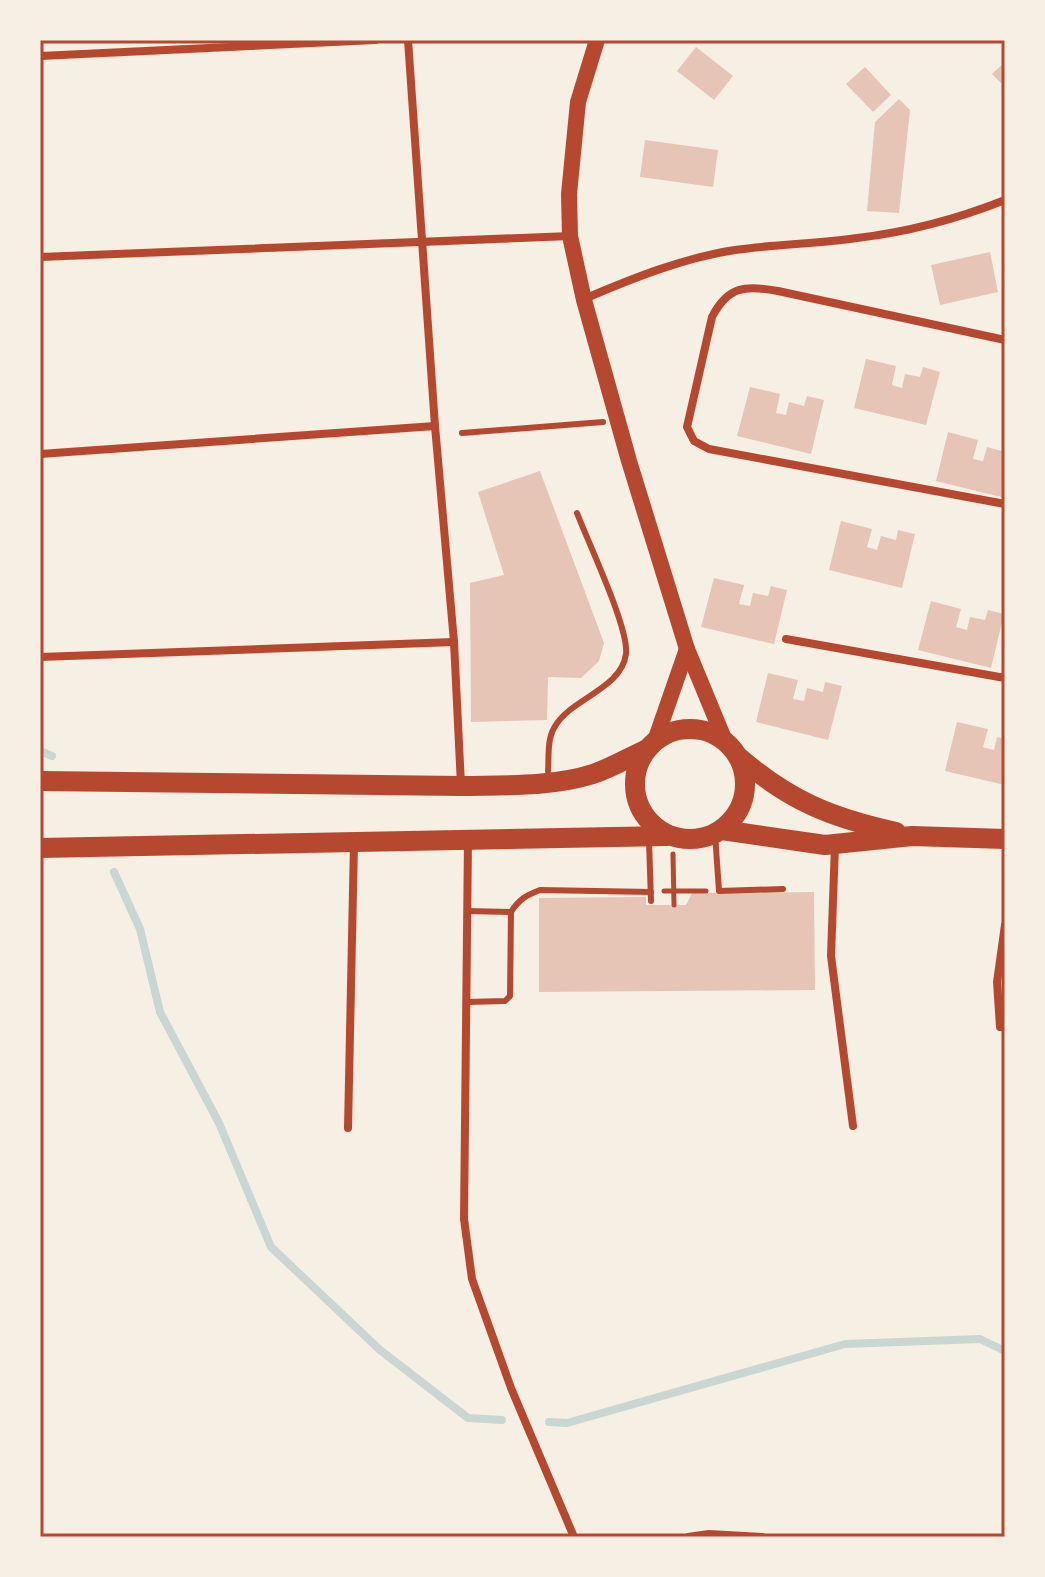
<svg xmlns="http://www.w3.org/2000/svg" width="1045" height="1577" viewBox="0 0 1045 1577" font-family="'Source Sans 3',sans-serif">
  <style>
    .lines { fill: none; stroke-linecap: round; stroke-linejoin: round }
    .stream { stroke: #c9d6d2; stroke-width: 8 }
    .building { fill: #e6c5b7 }
    .path { stroke: #b5482f; stroke-width: 5 }
    .service { stroke: #b5482f; stroke-width: 6 }
    .minor { stroke: #b5482f; stroke-width: 8 }
    .secondary { stroke: #b5482f; stroke-width: 16 }
    .primary { stroke: #b5482f; stroke-width: 20 }
    .neatline { fill: none; stroke: #b5482f; stroke-width: 3 }
  </style>
  <rect width="100%" height="100%" fill="#f6efe4"/>
  <g class="lines">
    <g class="stream">
      <path d="M40 751 52 756"/>
      <path d="M114 872 140 929 160 1012 219 1123 271 1247 380 1350 468 1418 502 1420"/>
      <path d="M549 1422 567 1423 845 1344 980 1339 1005 1351"/>
    </g>
  </g>
  <g class="building">
    <path d="M696 47 733 76 714 100 677 71Z"/>
    <path d="M1005 62V87L992 74Z"/>
    <path d="M865 67 891 95 873 112 846 84Z"/>
    <path d="M899 99 910 110 899 213 867 211 875 122Z"/>
    <path d="M645 140 718 150 713 187 640 177Z"/>
    <path d="M990 252 998 292 940 305 931 265Z"/>
    <path d="M866 359 896 366 892 385 902 388 905 374 920 377 923 367 940 372 926 425 854 408Z"/>
    <path d="M750 387 780 394 776 413 786 415 789 402 804 406 807 396 824 400 811 454 737 436Z"/>
    <path d="M948 432 978 440 973 459 983 461 987 447 1002 451 1005 444V498L936 481Z"/>
    <path d="M540 471 604 643 599 661 581 678 548 677 547 720 471 722 470 583 504 575 478 492Z"/>
    <path d="M841 521 872 529 867 547 877 550 881 536 896 540 898 530 915 534 902 588 829 570Z"/>
    <path d="M714 578 744 585 739 604 750 606 753 593 768 596 771 586 787 590 774 644 701 627Z"/>
    <path d="M931 601 961 609 956 627 967 630 970 617 985 620 988 610 1004 614 991 668 918 650Z"/>
    <path d="M768 673 798 680 793 699 804 701 807 688 823 692 825 682 842 686 828 740 756 722Z"/>
    <path d="M957 722 988 729 983 747 994 750 997 737 1005 739V785L945 771Z"/>
    <path d="M814 892 815 990 539 992V898L646 897V905H686L692 893Z"/>
  </g>
  <g class="lines">
    <g class="path">
      <path d="M673 854 674 905"/>
      <path d="M664 891H706"/>
    </g>
    <g class="service">
      <path d="M462 433 603 422"/>
      <path d="M548 771C549 758 547 740 554 728 570 698 621 690 626 654 629 628 588 542 577 513"/>
      <path d="M715 834 719 891 783 889"/>
      <path d="M649 840 651 901"/>
      <path d="M467 911 511 912"/>
      <path d="M466 1002 505 1001 510 996 511 912C519 899 527 895 540 890L651 892"/>
    </g>
    <g class="minor">
      <path d="M408 40 435 426 454 642 461 785"/>
      <path d="M40 56 375 40"/>
      <path d="M40 257 570 236"/>
      <path d="M584 299C633 278 683 258 735 250 776 244 817 244 857 238 908 232 957 219 1005 200"/>
      <path d="M1005 340 778 291C745 285 728 286 712 317L687 427 694 441 709 449 1005 504"/>
      <path d="M40 454 435 426"/>
      <path d="M786 639 1005 678"/>
      <path d="M40 657 454 642"/>
      <path d="M468 840 464 1219 472 1279 511 1388 574 1537"/>
      <path d="M835 845 831 956 853 1126"/>
      <path d="M1000 1027 997 982 1005 925"/>
      <path d="M348 1128 354 843"/>
      <path d="M688 1537 709 1534 762 1537"/>
    </g>
    <g class="secondary">
      <path d="M597 40 578 102 569 194 570 236 584 300 629 461 687 649 725 741"/>
      <path d="M655 741 687 649"/>
    </g>
    <g class="primary">
      <circle cx="690" cy="784" r="55"/>
      <path d="M740 758C790 801 832 818 896 832"/>
      <path d="M40 781 461 786C504 785 552 787 593 774 611 768 628 758 645 750"/>
      <path d="M722 830 825 845 912 836 1005 839"/>
      <path d="M40 848 667 836"/>
    </g>
  </g>
  <rect width="1045" height="1577" fill="none" stroke="#f6efe4" stroke-width="84"/>
  <rect x="42" y="42" width="961" height="1493" class="neatline"/>
</svg>
